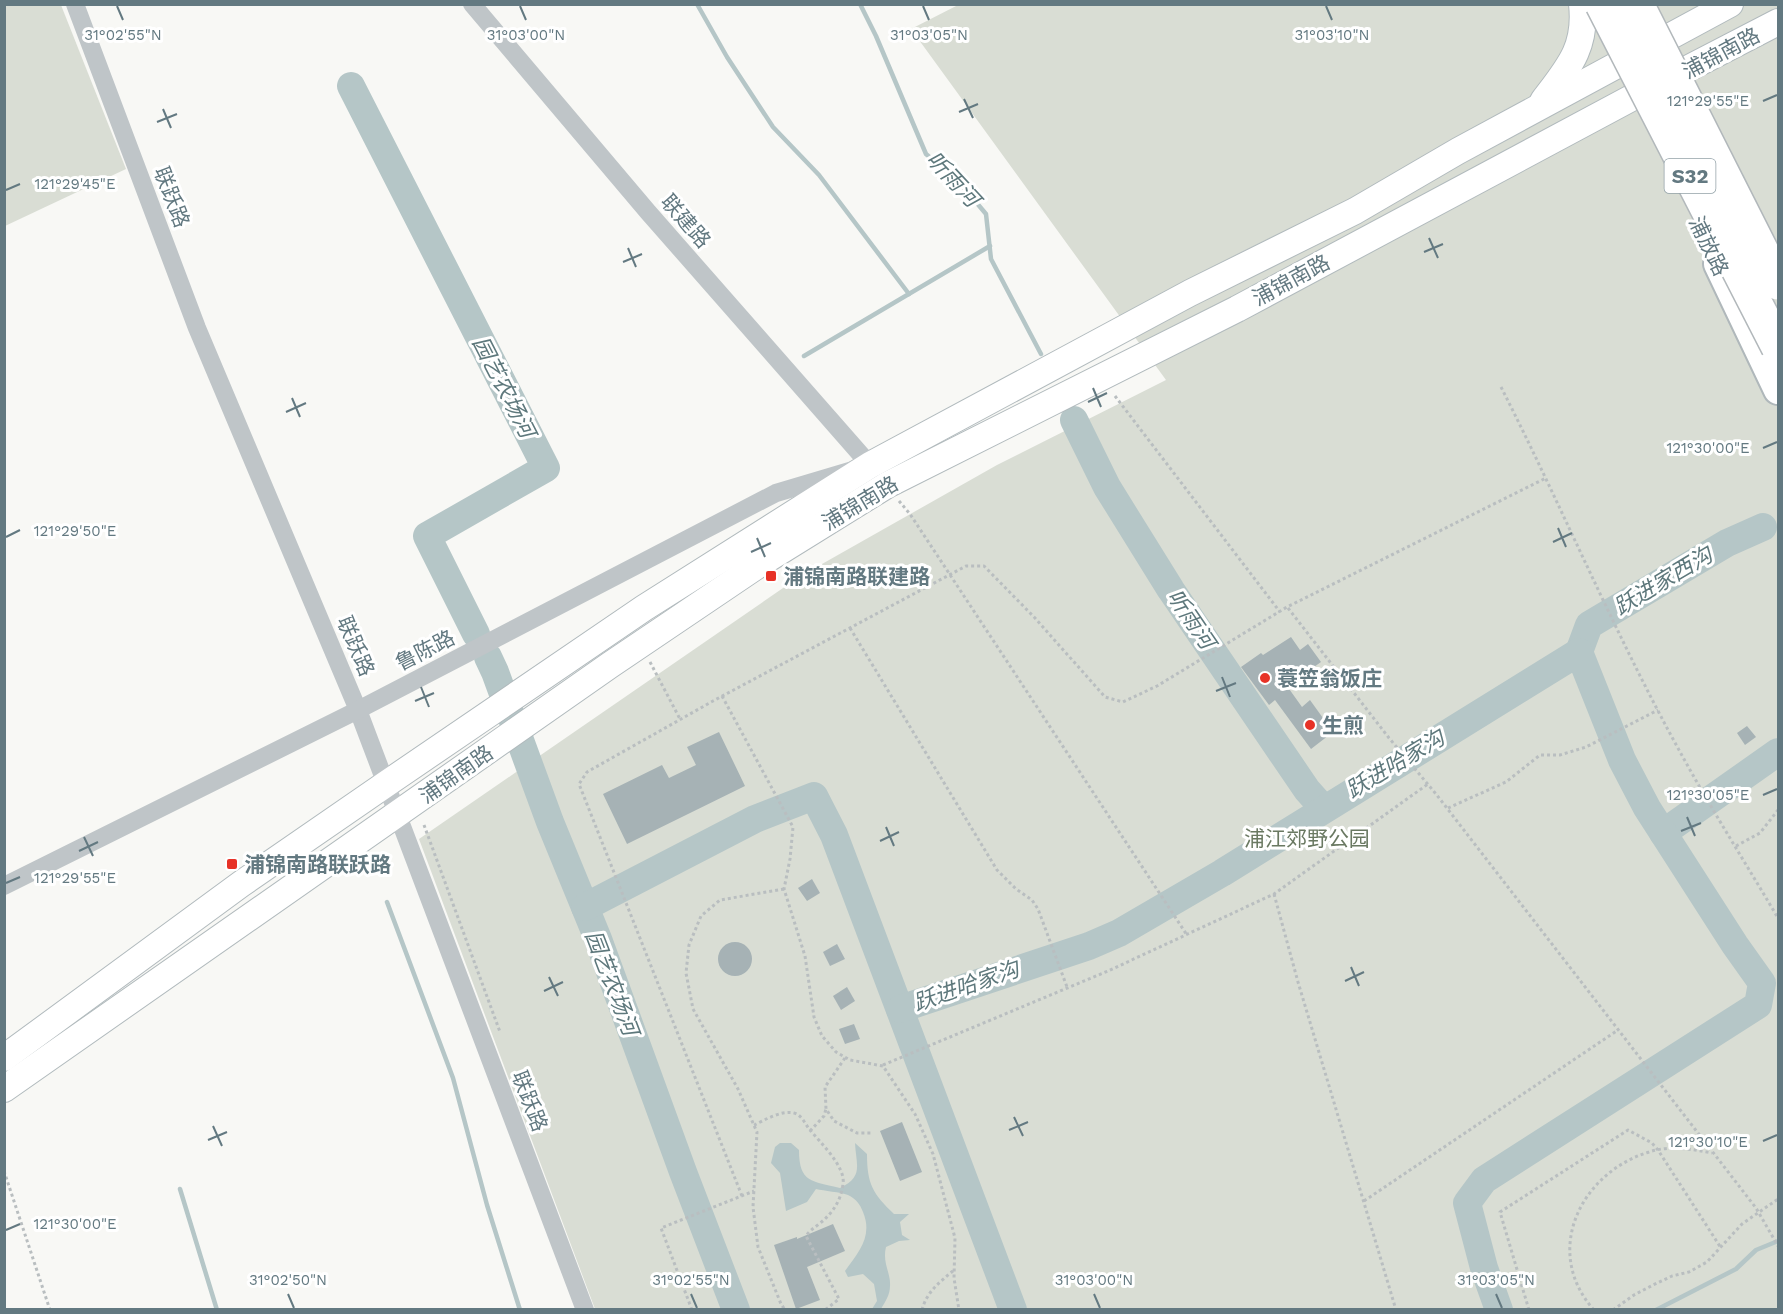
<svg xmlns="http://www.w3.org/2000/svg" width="1783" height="1314" viewBox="0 0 1783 1314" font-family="'Work Sans','Noto Sans SC',sans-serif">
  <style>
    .green { fill: #d9ddd4 }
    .water { fill: #b5c6c7 }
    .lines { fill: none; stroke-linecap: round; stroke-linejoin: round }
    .stream { stroke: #b5c6c7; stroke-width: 4.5 }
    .river { stroke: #b5c6c7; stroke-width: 28 }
    .building { fill: #a6b2b5 }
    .secondary-casing { stroke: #b1babd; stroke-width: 28 }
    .primary-casing { stroke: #b0b8bb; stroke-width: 32 }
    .path { stroke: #b9bec0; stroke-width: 3; stroke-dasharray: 3 3; stroke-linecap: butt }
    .street { stroke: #bfc5c8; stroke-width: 18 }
    .secondary { stroke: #fff; stroke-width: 26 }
    .primary { stroke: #fff; stroke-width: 28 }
    .highway-bridge-casing { stroke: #b2b8bb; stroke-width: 36; stroke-linecap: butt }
    .highway-bridge { stroke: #fff; stroke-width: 33 }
    .ticks { fill: none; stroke: #637981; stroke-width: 2 }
    .poi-dot { fill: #e73227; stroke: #fff; stroke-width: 2 }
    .labels { text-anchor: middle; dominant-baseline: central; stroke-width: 6; stroke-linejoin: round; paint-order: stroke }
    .shield { fill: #fff; stroke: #92a1a7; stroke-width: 1.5 }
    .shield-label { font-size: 20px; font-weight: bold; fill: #637981 }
    .street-label { font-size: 21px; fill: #637981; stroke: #fff }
    .poi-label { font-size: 21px; font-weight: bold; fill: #637981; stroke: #fff; text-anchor: start }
    .park-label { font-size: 21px; fill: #6a7962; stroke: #fff }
    .water-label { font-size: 22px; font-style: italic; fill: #5e787c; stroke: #fff }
    .ticks-label { font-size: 15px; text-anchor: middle; fill: #637981; stroke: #fff; stroke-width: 6; stroke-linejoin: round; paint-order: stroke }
  </style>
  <rect width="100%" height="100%" fill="#f8f8f5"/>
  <g class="green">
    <path d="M960 4 1778 5V1309H595L419 839 799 577 997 465 1166 380 911 29Z"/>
    <path d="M4 5H61L126 169 5 226Z"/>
  </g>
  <path class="water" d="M780 1143H791L799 1150C799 1183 812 1181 840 1188 864 1177 856 1165 855 1143L867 1154C867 1184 873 1194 894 1214H909L900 1222 902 1235 910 1240 899 1241 886 1247C882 1263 891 1273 890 1286 890 1295 885 1302 881 1309H872L877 1301 874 1284 863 1274 848 1277 845 1271C859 1252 873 1236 863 1212 860 1204 856 1199 848 1195 840 1192 824 1191 816 1189L807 1202 786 1211 780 1173 771 1163 775 1147Z"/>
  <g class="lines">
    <g class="stream">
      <path d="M697 4 727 57 773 127 819 175 909 294"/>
      <path d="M860 4 876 36 926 154 960 183 986 214 991 259 1041 354"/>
      <path d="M804 356 990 246"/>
      <path d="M387 902 453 1078 487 1205 520 1310"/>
      <path d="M180 1189 217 1310"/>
      <path d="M1656 1310 1736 1269 1756 1250 1778 1241"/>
    </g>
    <g class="river">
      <path d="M351 86 546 468 427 536 476 634"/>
      <path d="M1074 420 1107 487 1171 590 1307 790 1324 809"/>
      <path d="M1579 652 1589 625 1727 543 1763 527"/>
      <path d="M488 657 495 672 550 822 598 939 683 1172 736 1310"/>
      <path d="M1663 833 1778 752"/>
      <path d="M585 907 755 819 814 796 834 835 1013 1310"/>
      <path d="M900 1009 1089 946 1119 933 1222 873 1579 652 1622 760 1647 808 1735 945 1762 983 1758 1005 1484 1180 1467 1203 1484 1268 1499 1310"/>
    </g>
  </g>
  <g class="building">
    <path d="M1291 637 1300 650 1308 644 1321 662 1287 686 1302 707 1310 700 1333 732 1311 749 1275 700 1269 705 1241 667 1261 653 1263 655Z"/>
    <path d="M1747 726 1756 737 1745 745 1737 733Z"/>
    <path d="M719 732 745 786 627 844 603 794 662 765 669 778 696 765 687 747Z"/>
    <path d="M812 879 820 893 807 901 798 888Z"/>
    <circle cx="735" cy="959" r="17"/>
    <path d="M837 944 845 959 830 966 823 952Z"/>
    <path d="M847 987 855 1001 841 1010 833 996Z"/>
    <path d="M854 1024 860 1039 845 1044 839 1029Z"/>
    <path d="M902 1122 922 1172 900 1181 880 1131Z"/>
    <path d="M833 1224 845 1251 807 1267 820 1300 796 1309 774 1245 797 1237V1239Z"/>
  </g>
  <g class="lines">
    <defs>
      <g id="secondary">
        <path d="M1543 101C1568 68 1587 48 1582 4"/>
        <path d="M4 1058 241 884 386 784 644 608 870 465 1190 293 1355 211 1458 151 1730 4"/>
        <path d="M4 1089 610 665 758 565 887 485 1237 309 1637 95 1778 22"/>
      </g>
      <path id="primary" d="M1718 264 1778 390"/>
    </defs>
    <use href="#secondary" class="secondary-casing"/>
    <use href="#primary" class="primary-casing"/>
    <g class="path">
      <path d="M1501 387C1562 507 1614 632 1679 750 1710 807 1745 862 1778 918"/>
      <path d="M1115 396 1280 612"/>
      <path d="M899 501 910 514 1187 935"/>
      <path d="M1288 608 1389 738 1436 794 1756 1208 1778 1246"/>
      <path d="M850 628 997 870 1016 889 1032 900 1038 909 1067 987"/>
      <path d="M650 662 680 719"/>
      <path d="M722 696 793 827 790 859 784 889 805 956 814 1017 822 1036 836 1052 850 1060 883 1066 915 1114 933 1154 955 1238 954 1278 959 1310"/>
      <path d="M1448 808 1506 782 1540 755H1560L1586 747 1658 710"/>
      <path d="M424 825 500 1032"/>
      <path d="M1736 846 1760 833 1778 810"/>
      <path d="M784 889 720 900 701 916 689 945 686 973 693 1009 738 1089 757 1132 753 1207 758 1247 781 1304 785 1310"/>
      <path d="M1274 894 1298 982 1396 1310"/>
      <path d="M845 1058 825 1087 826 1109 834 1121 857 1133H873"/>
      <path d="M883 1065 1108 971 1274 894 1428 784"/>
      <path d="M754 1125C765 1120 781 1110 794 1113 802 1115 805 1124 810 1130 820 1142 846 1167 843 1184 841 1201 832 1214 819 1224 814 1228 809 1231 806 1236L839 1299 825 1310"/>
      <path d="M810 1131 824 1116 826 1109"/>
      <path d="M4 1171 50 1310"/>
      <path d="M742 1196 579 784 587 772 713 701 966 566H984L1035 618 1105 697 1123 702 1157 686 1287 607 1546 478"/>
      <path d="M1364 1201 1618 1030"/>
      <path d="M692 1310 661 1228 754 1191"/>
      <path d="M922 1310C927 1291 940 1282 954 1270"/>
      <path d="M1529 1310 1500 1212 1628 1130 1652 1143 1658 1150 1721 1248"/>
      <path d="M1594 1310C1542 1252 1580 1173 1649 1152 1670 1145 1690 1149 1712 1153"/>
      <path d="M1613 1310 1634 1295 1653 1285 1672 1276 1689 1272 1707 1262 1742 1224 1778 1199"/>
    </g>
    <g class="street">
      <path d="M75 4 197 328 358 710 585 1310"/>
      <path d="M4 886 358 710 776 493 870 465 648 212 472 4"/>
    </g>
    <use href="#secondary" class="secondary"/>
    <use href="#primary" class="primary"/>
    <defs>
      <g id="highway-bridge">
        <path d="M1602 4 1778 347"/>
        <path d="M1637 4 1778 283"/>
      </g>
    </defs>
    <use href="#highway-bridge" class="highway-bridge-casing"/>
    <use href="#highway-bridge" class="highway-bridge"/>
  </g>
  <path class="ticks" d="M117 6 123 20M520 6 526 20M923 6 929 20M1326 6 1332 20M964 99 973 118M1763 101 1777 95M163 109 171 128M959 112 978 104M157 122 177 114M6 190 20 184M1429 238 1438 258M628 248 636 267M1424 252 1443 244M623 262 642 254M1093 388 1101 407M292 398 300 417M1088 402 1107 393M286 412 306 403M1763 448 1777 442M1558 528 1566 547M6 537 20 530M757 538 765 557M1553 542 1572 533M751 552 771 543M1222 677 1230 697M421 687 429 707M1216 691 1236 683M415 701 434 693M1763 795 1777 789M1687 817 1695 836M886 827 894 846M1681 831 1701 823M84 837 93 856M880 841 899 832M79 851 98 842M6 883 20 877M1351 967 1359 986M549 977 558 996M1345 981 1364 972M544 991 563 982M1014 1117 1023 1136M213 1126 222 1146M1009 1130 1028 1122M208 1140 227 1132M1763 1141 1777 1135M6 1230 20 1224M288 1294 294 1308M691 1294 697 1308M1094 1294 1100 1308M1496 1294 1502 1308"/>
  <g class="poi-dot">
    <rect x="765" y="570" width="12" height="12" rx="3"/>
    <circle cx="1265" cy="678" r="6"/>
    <circle cx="1310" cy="725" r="6"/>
    <rect x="226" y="858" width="12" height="12" rx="3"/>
  </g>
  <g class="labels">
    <rect class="shield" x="1664.5" y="159" width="51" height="34" rx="4.5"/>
    <g class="shield-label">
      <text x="1690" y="176">S32</text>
    </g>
    <g class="street-label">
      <text transform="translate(1721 53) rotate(-28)">浦锦南路</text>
      <text transform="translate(172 197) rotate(69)">联跃路</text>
      <text transform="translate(686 221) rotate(49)">联建路</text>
      <text transform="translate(1709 246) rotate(64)">浦放路</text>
      <text transform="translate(1291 280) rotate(-28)">浦锦南路</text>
      <text transform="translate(860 503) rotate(-31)">浦锦南路</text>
      <text transform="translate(356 646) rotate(67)">联跃路</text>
      <text transform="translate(425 650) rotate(-27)">鲁陈路</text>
      <text transform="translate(456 774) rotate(-35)">浦锦南路</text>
      <text transform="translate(530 1101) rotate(69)">联跃路</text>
    </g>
    <g class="poi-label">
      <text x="783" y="576">浦锦南路联建路</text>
      <text x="1277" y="678">蓑笠翁饭庄</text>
      <text x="1322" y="725">生煎</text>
      <text x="244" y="864">浦锦南路联跃路</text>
    </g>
    <g class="park-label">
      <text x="1307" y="838">浦江郊野公园</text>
    </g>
    <g class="water-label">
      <text transform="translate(953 179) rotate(47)">听雨河</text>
      <text transform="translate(504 387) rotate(63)">园艺农场河</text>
      <text transform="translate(1663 581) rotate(-31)">跃进家西沟</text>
      <text transform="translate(1191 619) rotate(56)">听雨河</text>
      <text transform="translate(1395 764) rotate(-31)">跃进哈家沟</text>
      <text transform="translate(612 983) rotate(69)">园艺农场河</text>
      <text transform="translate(966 986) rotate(-19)">跃进哈家沟</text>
    </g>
  </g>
  <g class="ticks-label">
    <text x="123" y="40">31°02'55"N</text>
    <text x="526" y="40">31°03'00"N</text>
    <text x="929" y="40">31°03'05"N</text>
    <text x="1332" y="40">31°03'10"N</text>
    <text x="1708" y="106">121°29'55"E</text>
    <text x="75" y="189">121°29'45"E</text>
    <text x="1708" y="453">121°30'00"E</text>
    <text x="75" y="536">121°29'50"E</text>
    <text x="1708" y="800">121°30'05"E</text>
    <text x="75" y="883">121°29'55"E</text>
    <text x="1708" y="1147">121°30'10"E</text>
    <text x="75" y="1229">121°30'00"E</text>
    <text x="288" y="1285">31°02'50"N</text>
    <text x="691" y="1285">31°02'55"N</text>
    <text x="1094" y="1285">31°03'00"N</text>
    <text x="1496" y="1285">31°03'05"N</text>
  </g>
  <rect width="1783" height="1314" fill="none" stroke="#637981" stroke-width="12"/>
</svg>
